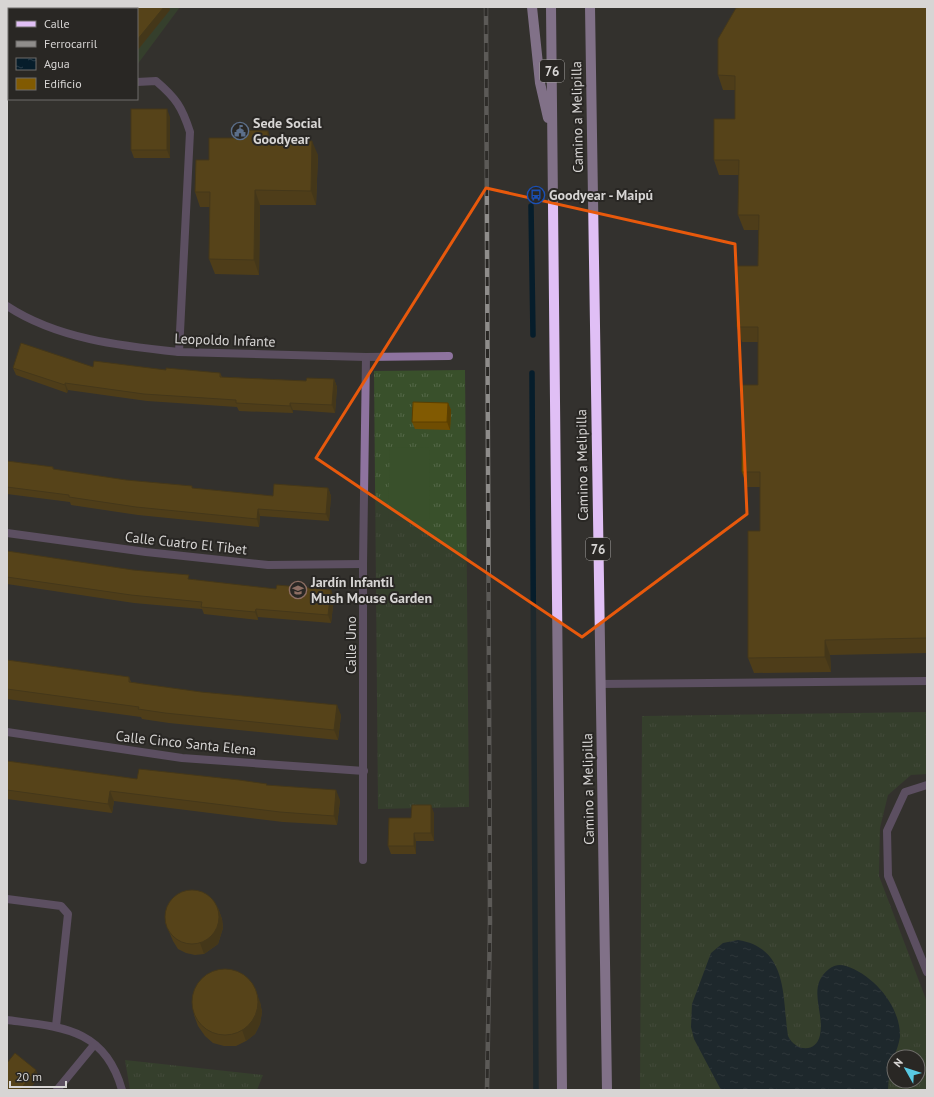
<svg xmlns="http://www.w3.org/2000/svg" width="934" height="1097" viewBox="0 0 934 1097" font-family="'PT Sans',sans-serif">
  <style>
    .grass { fill: url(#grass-tufts); fill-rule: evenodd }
    .garden { fill: #39502b }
    .water { fill: url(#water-ripples) }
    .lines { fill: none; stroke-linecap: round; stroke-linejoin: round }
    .stream { stroke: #061d2b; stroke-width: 5.5 }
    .lane { stroke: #8e739f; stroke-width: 8 }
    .street { stroke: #8e739f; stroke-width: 8 }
    .primary { stroke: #e0bff5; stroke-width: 10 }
    .rail-casing { stroke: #8f8d8b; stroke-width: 4.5 }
    .rail { stroke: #292724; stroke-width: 3; stroke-dasharray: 9; stroke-linecap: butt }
    .wall { fill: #6f4d02 }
    .shaded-wall { fill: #5a3f01 }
    .building { fill: #815a02; stroke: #5a3f01 }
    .marked { fill: none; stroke: #e8590c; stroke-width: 3; stroke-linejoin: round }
    .labels { text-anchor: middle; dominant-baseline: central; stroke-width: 4; stroke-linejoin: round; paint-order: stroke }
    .shield { fill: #292724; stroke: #a3a19f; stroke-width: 1 }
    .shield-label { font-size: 13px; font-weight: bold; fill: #d7d5d4 }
    .street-label { font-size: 14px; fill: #d7d5d4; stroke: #292724 }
    .poi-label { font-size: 14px; font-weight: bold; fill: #d7d5d4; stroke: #292724; text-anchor: start }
  </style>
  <defs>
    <pattern id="grass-tufts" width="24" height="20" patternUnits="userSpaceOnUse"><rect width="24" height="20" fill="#39502b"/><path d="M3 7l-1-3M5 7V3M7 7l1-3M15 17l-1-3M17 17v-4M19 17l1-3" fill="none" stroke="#556849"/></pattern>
    <pattern id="water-ripples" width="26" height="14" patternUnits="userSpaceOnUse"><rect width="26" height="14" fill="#061d2b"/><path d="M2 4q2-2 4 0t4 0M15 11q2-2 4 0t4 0" fill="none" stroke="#2a3d49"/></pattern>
  </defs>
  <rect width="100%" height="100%" fill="#33312e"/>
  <g class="grass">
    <path d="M465 370 469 807 378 809 374 371Z"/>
    <path d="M927 712V774L911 775 888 795 880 828 879 876 927 1002V1090H640L642 716ZM894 1057H918V1081H894Z"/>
    <path d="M125 1060 263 1075 257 1090H130Z"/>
  </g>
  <g class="garden">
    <path d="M7 7H180L137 65V9H9V63H7Z"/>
    <path d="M390 447 430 448 429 521 388 520Z"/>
  </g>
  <path class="water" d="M738 940C789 948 782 998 788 1036 795 1051 816 1054 820 1035 825 1012 806 987 829 969 834 965 840 964 846 966 874 975 901 1007 900 1037 899 1044 896 1051 894 1057 891 1068 888 1079 888 1090H721L694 1039 691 1027 692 1004 711 953 723 943Z"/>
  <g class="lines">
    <g class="stream">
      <path d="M531 206 533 335"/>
      <path d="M532 373 536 1090"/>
    </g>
    <g class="lane">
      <path d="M137 82 156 81C176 98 182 107 190 132L179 352"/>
      <path d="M7 94H9"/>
      <path d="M600 684 927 681"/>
      <path d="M927 785 905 792 887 831 888 876 927 972"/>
    </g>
    <g class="street">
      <path d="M7 306C57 339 121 346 179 352L366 357 449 356"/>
      <path d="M7 533 146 552 268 565 363 564"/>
      <path d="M7 732 182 758 364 771"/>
      <path d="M363 860V564L366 357"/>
      <path d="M7 899 61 906 68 914 56 1026"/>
      <path d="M7 1020C61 1027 105 1028 122 1090"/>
      <path d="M57 1090 94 1045"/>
    </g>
    <g class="primary">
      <path d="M532 7 540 83 548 118"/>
      <path d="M551 7 562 1090"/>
      <path d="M590 7 607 1090"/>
    </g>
    <defs>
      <path id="rail" d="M486 7 490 922 487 1090"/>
    </defs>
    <use href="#rail" class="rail-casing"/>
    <use href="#rail" class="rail"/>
  </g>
  <g class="wall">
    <path d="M927 7V653L830 655 831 672 754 673 748 658 760 531V487H747L742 472 758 385V342H742L737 327 758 266 759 230H744L738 215 739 175H719L714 160 735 119V90H723L718 75Z"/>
    <path d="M170 117V158H134L131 150Z"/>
    <path d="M271 140 318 155 316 205H260L259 275 215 274 209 259 210 207H200L195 192 209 160Z"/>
    <path d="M93 367 220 373 222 377 306 381 334 379 337 387 335 413 293 410V413L239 411 237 407 147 401 68 390 67 393 16 375 13 368Z"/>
    <path d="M448 403 451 410 450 430 415 429 412 422Z"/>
    <path d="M7 461 53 467 54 470 126 480 193 488 273 496 328 488 331 496 329 521 260 516 259 527 138 515 71 505 70 502 7 494Z"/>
    <path d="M7 551 190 579 334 598 331 623 258 617V620L204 614 202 609 134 603 7 584Z"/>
    <path d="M7 660 129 677 131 682 341 715 338 740 169 723 142 719 141 717 7 699Z"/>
    <path d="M7 761 137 779 267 784V785L340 800 337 825 283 822 114 801 112 813 7 799Z"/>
    <path d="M434 813V841H416V854H391L388 846 411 818Z"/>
    <path d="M218 908 222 919 223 928 218 944 204 954 195 955 186 953 178 949 173 941 165 922Z"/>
    <path d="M260 1002 262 1012 260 1024 255 1034 246 1041 236 1046H224L213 1043 205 1036 198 1026 194 1015Z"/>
  </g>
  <g class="shaded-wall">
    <path d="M164 7H169L170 10 137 51V40Z"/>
    <path d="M167 109 170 117V158L167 150Z"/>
    <path d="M268 131 273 145 268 140Z"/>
    <path d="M312 141 318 155 316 205 311 191Z"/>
    <path d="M255 190 260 205 259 275 254 260Z"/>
    <path d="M334 379 337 387 335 413 332 405Z"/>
    <path d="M65 383 68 390 67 393 65 385Z"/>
    <path d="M290 403 293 410V413L290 406Z"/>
    <path d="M448 403 451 410 450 430 447 422Z"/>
    <path d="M328 488 331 496 329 521 326 514Z"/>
    <path d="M258 509 260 516 259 527 257 519Z"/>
    <path d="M331 590 334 598 331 623 328 615Z"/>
    <path d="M256 609 258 617V620L255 612Z"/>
    <path d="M825 640 830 655 831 672 825 657Z"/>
    <path d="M337 705 341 715 338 740 334 730Z"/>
    <path d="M336 790 340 800 337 825 334 816Z"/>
    <path d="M110 791 114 801 112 813 108 804Z"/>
    <path d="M431 805 434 813V841L431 833Z"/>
    <path d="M414 833 416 841V854L414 846Z"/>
    <path d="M218 908 222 919 223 928 218 944 204 954 200 943Z"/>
    <path d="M256 991 260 1002 262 1012 260 1024 255 1034 246 1041 242 1030Z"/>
    <path d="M36 1070 39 1077 29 1090H20Z"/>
  </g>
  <g class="building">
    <path d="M135 7H164L137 40V9H134Z"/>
    <path d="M744 7H927V638L825 640V657L748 658V531H760V472H742V385H758V327H737V266H758L759 215H738L739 160H714V119H735V76L718 75V39L736 8Z"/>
    <rect x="131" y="109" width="36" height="41"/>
    <path d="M237 130 268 131V140L312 141 311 191 255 190 254 260 209 259 210 192H195L196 160H209V138H237Z"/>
    <path d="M21 343 93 367 94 361 166 370V368L220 373V377L306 381 307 378 334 379 332 405 290 403V406L236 403V400L144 394 65 383V385L13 368Z"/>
    <path d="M413 402 448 403 447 422H412Z"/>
    <path d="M7 461 53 467V469L126 480 192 486V488L273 496 274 484 328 488 326 514 258 509 257 519 136 507 69 497V495L7 487Z"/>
    <path d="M7 551 133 570 189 575 188 579 276 589 277 585 331 590 328 615 256 609 255 612 201 607 202 602 131 595 7 577Z"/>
    <path d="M7 660 129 677V682L201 692 337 705 334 730 165 713 138 709 139 707 7 689Z"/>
    <path d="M7 761 137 779 139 769 239 780 267 784 266 785 336 790 334 816 280 812 110 791 108 804 7 790Z"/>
    <path d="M412 805H431V833H414V846H388L389 818H411Z"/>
    <circle cx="192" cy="917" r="27"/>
    <circle cx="225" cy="1002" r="33"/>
    <path d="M15 1053 36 1070 20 1090H7V1063Z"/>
  </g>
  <path d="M0 0H934V1097H0ZM486 188 735 244 747 514 582 637 316 458Z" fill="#33312e" fill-opacity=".55" fill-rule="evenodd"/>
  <path class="marked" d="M486 188 735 244 747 514 582 637 316 458Z"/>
  <defs>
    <symbol id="civic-ring" viewBox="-11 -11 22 22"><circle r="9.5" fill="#292724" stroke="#5c6f8a" stroke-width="1.5"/><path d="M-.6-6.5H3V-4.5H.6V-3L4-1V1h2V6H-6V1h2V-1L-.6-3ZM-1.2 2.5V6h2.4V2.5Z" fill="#5c6f8a"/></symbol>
    <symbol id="bus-ring" viewBox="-11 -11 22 22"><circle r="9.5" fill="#292724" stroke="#1a4fb4" stroke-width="1.5"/><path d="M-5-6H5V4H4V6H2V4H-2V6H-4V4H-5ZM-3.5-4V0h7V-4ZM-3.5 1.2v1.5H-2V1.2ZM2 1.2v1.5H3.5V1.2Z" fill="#1a4fb4"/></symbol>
    <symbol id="school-ring" viewBox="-11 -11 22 22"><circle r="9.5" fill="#292724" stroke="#8d6e63" stroke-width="1.5"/><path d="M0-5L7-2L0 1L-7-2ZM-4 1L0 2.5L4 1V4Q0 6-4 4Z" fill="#8d6e63"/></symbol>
  </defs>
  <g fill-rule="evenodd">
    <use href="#civic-ring" x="230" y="121" width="20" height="20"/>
    <use href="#bus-ring" x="526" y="185" width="20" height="20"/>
    <use href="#school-ring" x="288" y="580" width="20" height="20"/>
  </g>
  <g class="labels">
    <g class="shield">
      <rect x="540" y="60" width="24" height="22" rx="3"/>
      <rect x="586" y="538" width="24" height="22" rx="3"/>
    </g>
    <g class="shield-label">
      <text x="552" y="71">76</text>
      <text x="598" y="549">76</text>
    </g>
    <g class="street-label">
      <text transform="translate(577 117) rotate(-91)">Camino a Melipilla</text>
      <text transform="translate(225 340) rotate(2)">Leopoldo Infante</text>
      <text transform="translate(582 465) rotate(-91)">Camino a Melipilla</text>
      <text transform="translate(186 543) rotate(6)">Calle Cuatro El Tibet</text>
      <text transform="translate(351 645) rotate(-90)">Calle Uno</text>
      <text transform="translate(186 743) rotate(6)">Calle Cinco Santa Elena</text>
      <text transform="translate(588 789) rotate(-91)">Camino a Melipilla</text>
    </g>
    <g class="poi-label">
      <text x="253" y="123">Sede Social<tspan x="253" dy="16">Goodyear</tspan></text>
      <text x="549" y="195">Goodyear - Maipú</text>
      <text x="311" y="582">Jardín Infantil<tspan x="311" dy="16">Mush Mouse Garden</tspan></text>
    </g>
  </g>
  <rect width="934" height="1097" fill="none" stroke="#d7d5d4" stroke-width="16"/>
  <rect x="8" y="8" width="130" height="92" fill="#292724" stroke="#6f6d6a"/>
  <rect x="16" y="21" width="20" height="6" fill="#e0bff5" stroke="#6f6d6a"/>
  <text x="44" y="28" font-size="12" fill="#d7d5d4">Calle</text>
  <rect x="16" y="41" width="20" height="6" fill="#8f8d8b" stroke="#6f6d6a"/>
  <text x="44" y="48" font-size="12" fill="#d7d5d4">Ferrocarril</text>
  <rect x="16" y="58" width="20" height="12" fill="url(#water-ripples)" stroke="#6f6d6a"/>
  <text x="44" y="68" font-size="12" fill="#d7d5d4">Agua</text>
  <rect x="16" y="78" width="20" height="12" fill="#815a02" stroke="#6f6d6a"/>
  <text x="44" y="88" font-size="12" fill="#d7d5d4">Edificio</text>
  <g transform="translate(906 1069) rotate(309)"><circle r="19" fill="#292724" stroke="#6f6d6a"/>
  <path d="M0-3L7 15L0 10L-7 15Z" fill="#58c9e3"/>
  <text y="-6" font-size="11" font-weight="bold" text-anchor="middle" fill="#d7d5d4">N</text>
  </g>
  <path d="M10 1081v6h56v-6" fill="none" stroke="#d7d5d4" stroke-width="2"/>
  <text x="16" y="1081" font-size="12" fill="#d7d5d4" stroke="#292724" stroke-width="3" paint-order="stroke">20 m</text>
</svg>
